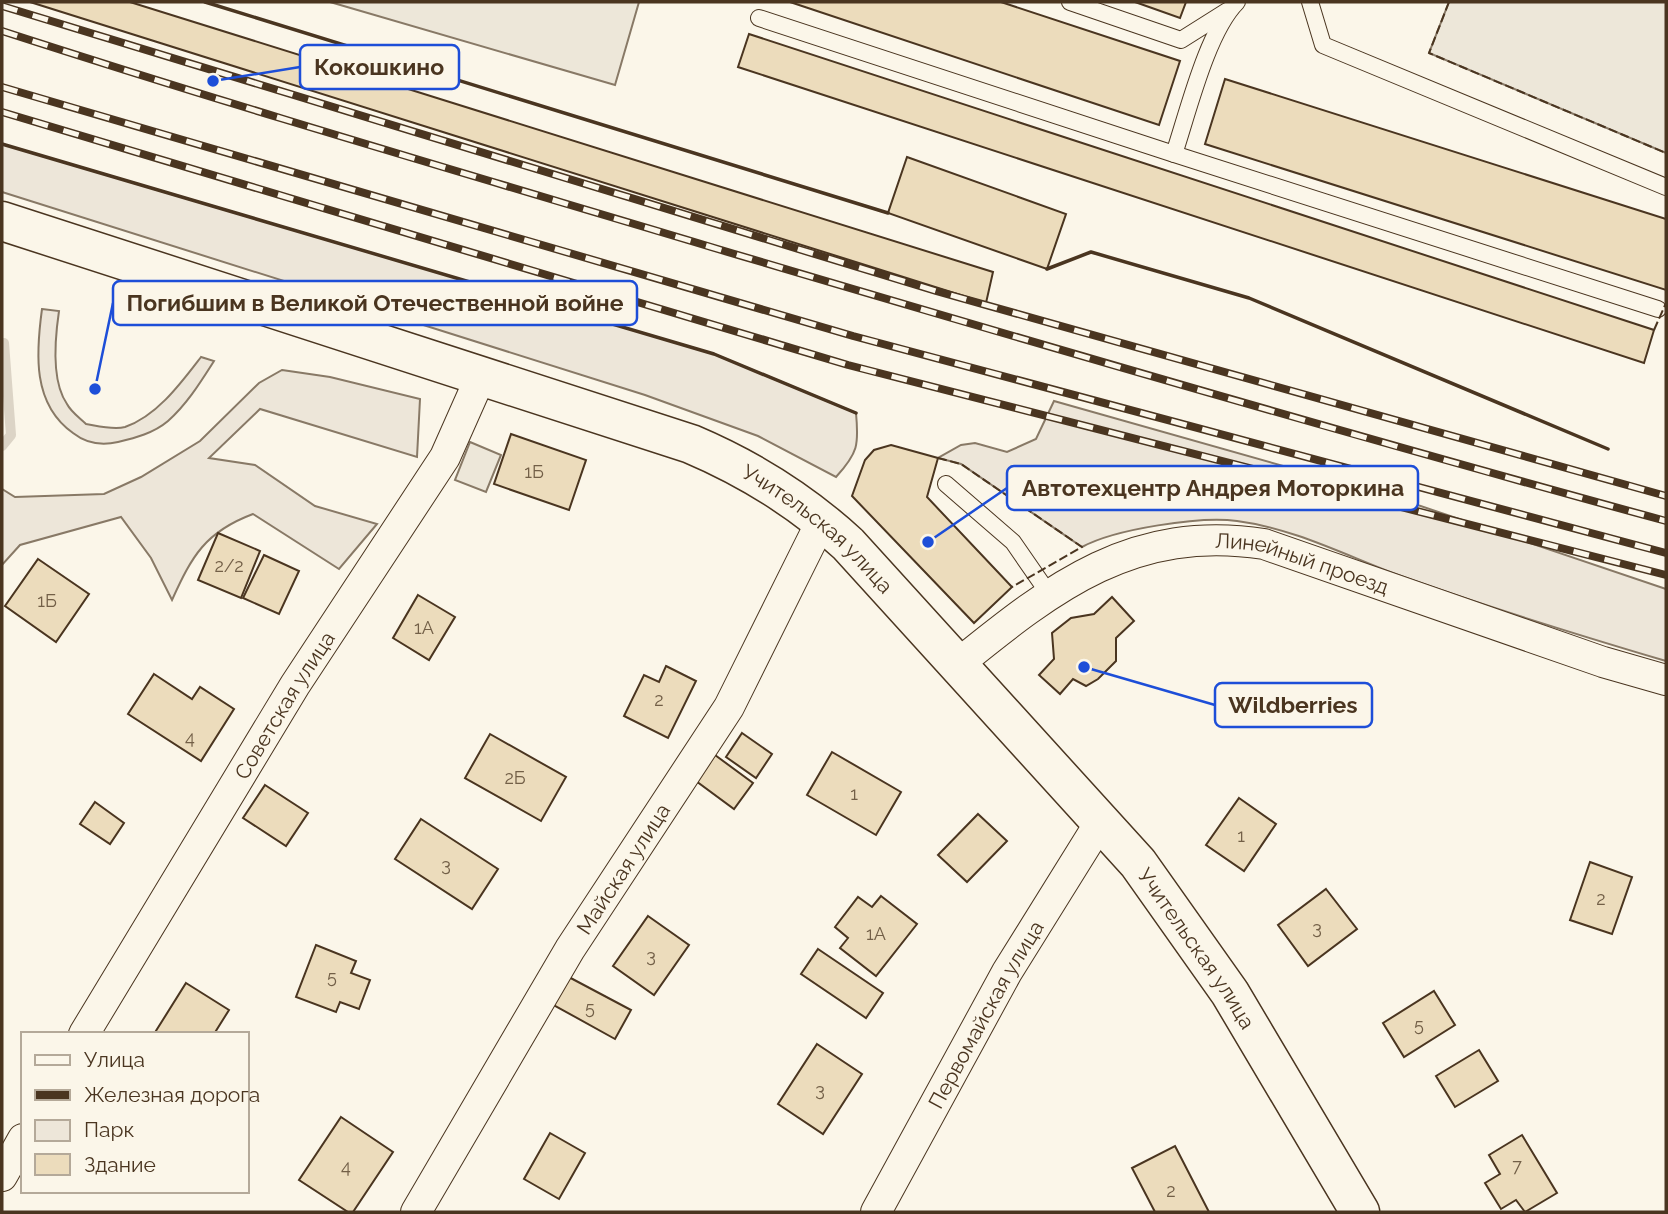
<svg xmlns="http://www.w3.org/2000/svg" width="1668" height="1214" viewBox="0 0 1668 1214" font-family="Raleway,sans-serif">
  <style>
    .green { fill: #ede6d9; stroke: #887966; stroke-width: 2 }
    .parking { fill: #ede7d9; stroke: #887966; stroke-width: 2 }
    .lines { fill: none; stroke-linecap: round; stroke-linejoin: round }
    .stream { stroke: #dcd4c6; stroke-width: 10 }
    .building { fill: #ecdcbc; stroke: #4a3520; stroke-width: 2 }
    .service-casing { stroke: #4a3520; stroke-width: 18 }
    .minor-casing { stroke: #4a3520; stroke-width: 32 }
    .tertiary-casing { stroke: #4a3520; stroke-width: 41 }
    .service { stroke: #fbf6e9; stroke-width: 16 }
    .minor { stroke: #fbf6e9; stroke-width: 30 }
    .tertiary { stroke: #fbf6e9; stroke-width: 38 }
    .rail-casing { stroke: #4a3520; stroke-width: 8 }
    .rail { stroke: #fbf6e9; stroke-width: 5; stroke-dasharray: 16; stroke-linecap: butt }
    .fence { stroke: #4a3520; stroke-width: 2; stroke-dasharray: 9 3.5; stroke-linecap: butt }
    .wall { stroke: #4a3520; stroke-width: 3.5 }
    .labels { text-anchor: middle; dominant-baseline: central; stroke-width: 5; stroke-linejoin: round; paint-order: stroke }
    .number-label { font-size: 18px; fill: #725f47 }
    .street-label { font-size: 21px; fill: #4a3520; stroke: #fbf6e9 }
    .leader { fill: none; stroke: #1d4ed8; stroke-width: 2.5 }
    .callout-dot { fill: #1d4ed8; stroke: #fbf6e9; stroke-width: 2.5 }
    .callout { fill: #fbf6e9; stroke: #1d4ed8; stroke-width: 2.5 }
    .callout-label { font-size: 23px; text-anchor: middle; font-weight: bold; fill: #4a3520 }
  </style>
  <rect width="100%" height="100%" fill="#fbf6e9"/>
  <g class="green">
    <path d="M2 144 714 354 856 413C859 445 858 453 836 477L758 436 645 395 2 192Z"/>
    <path d="M42 309 59 311C55 338 51 381 67 404 71 412 80 418 86 424 98 426 113 430 125 427 157 416 181 383 201 357L214 361C200 383 187 404 168 421 154 433 135 438 118 442 101 446 87 444 73 433 32 404 36 353 42 309Z"/>
    <path d="M282 370 330 377 420 399 417 457 260 409 209 458 255 465 315 506 377 524 339 569 253 514C205 532 192 556 172 600L151 558 121 517 20 545 2 565V489L15 497 104 494 141 477 200 441 259 383Z"/>
    <path d="M1054 401 1400 499 1666 589V661C1575 634 1483 606 1393 573 1343 554 1292 528 1237 521 1200 516 1115 529 1082 547L961 464 938 458 961 445 975 443 1007 452 1036 439Z"/>
  </g>
  <g class="parking">
    <path d="M330 2H639L615 85Z"/>
    <path d="M1449 2H1666V153L1429 53Z"/>
    <path d="M470 442 501 455 486 492 455 480Z"/>
  </g>
  <g class="lines">
    <path class="stream" d="M2 446 11 435 4 343"/>
  </g>
  <g class="building">
    <path d="M30 2H130L993 272 986 303Z"/>
    <path d="M790 2H1001L1180 61 1159 125Z"/>
    <path d="M1135 2H1186L1180 18Z"/>
    <path d="M749 34 1654 330 1644 363 738 67Z"/>
    <path d="M1225 79 1666 219V290L1205 144Z"/>
    <path d="M907 157 1066 214 1047 269 888 213Z"/>
    <path d="M511 434 586 460 569 510 494 484Z"/>
    <path d="M891 445 938 458 927 497 1012 587 974 623 852 496 865 460 874 450Z"/>
    <path d="M218 533 260 551 241 598 198 580Z"/>
    <path d="M264 555 299 571 279 614 243 598Z"/>
    <path d="M38 559 89 594 56 642 5 606Z"/>
    <path d="M418 595 455 617 429 660 393 638Z"/>
    <path d="M1112 597 1134 621 1116 638V661L1098 679 1086 686 1073 679 1060 694 1039 675 1054 659 1052 633 1071 618 1094 614Z"/>
    <path d="M666 666 696 681 668 738 624 716 644 675 659 682Z"/>
    <path d="M154 674 192 699 200 687 234 709 201 761 128 714Z"/>
    <path d="M742 733 772 754 756 778 726 757Z"/>
    <path d="M490 734 566 777 541 821 465 778Z"/>
    <path d="M832 752 901 792 876 835 807 795Z"/>
    <path d="M715 755 753 783 734 809 696 781Z"/>
    <path d="M265 785 308 813 286 846 243 818Z"/>
    <path d="M1239 798 1276 824 1244 871 1206 845Z"/>
    <path d="M95 802 124 823 110 844 80 824Z"/>
    <path d="M978 814 1007 841 967 882 938 855Z"/>
    <path d="M421 819 498 869 472 909 395 859Z"/>
    <path d="M1590 862 1632 877 1612 934 1570 920Z"/>
    <path d="M1326 889 1357 929 1308 966 1278 925Z"/>
    <path d="M881 896 917 924 876 976 840 948 848 938 835 927 858 897 872 907Z"/>
    <path d="M648 916 689 945 654 995 613 966Z"/>
    <path d="M316 945 356 961 351 973 370 980 359 1009 340 1002 336 1012 296 997Z"/>
    <path d="M818 949 883 993 866 1018 801 974Z"/>
    <path d="M565 975 631 1010 615 1039 550 1003Z"/>
    <path d="M186 983 229 1010 214 1034H154Z"/>
    <path d="M1434 991 1455 1025 1404 1057 1383 1023Z"/>
    <path d="M817 1044 862 1074 823 1134 778 1104Z"/>
    <path d="M1479 1050 1498 1081 1455 1107 1436 1076Z"/>
    <path d="M341 1117 393 1152 353 1212H348L299 1180Z"/>
    <path d="M550 1133 585 1153 559 1199 524 1179Z"/>
    <path d="M1522 1135 1557 1193 1525 1212 1516 1200 1501 1209 1485 1183 1500 1174 1489 1155Z"/>
    <path d="M1175 1146 1209 1212H1155L1132 1168Z"/>
  </g>
  <g class="lines">
    <defs>
      <g id="service">
        <path d="M1070 2 1181 40 1227 11"/>
        <path d="M1310 2 1323 45 1666 187"/>
        <path d="M759 18 1174 154C1188 112 1207 32 1237 2"/>
        <path d="M1174 154 1658 309"/>
        <path d="M946 484 1013 542 1049 594"/>
      </g>
      <g id="minor">
        <path id="s1" d="M958 664C1054 586 1134 524 1264 544L1603 662 1666 680"/>
        <path id="s2" d="M84 1034 295 685 445 457 481 376"/>
        <path d="M2 1176 23 1139"/>
        <path id="s3" d="M416 1212 570 949 729 707 822 520"/>
        <path id="s4" d="M876 1212 1007 972 1101 821"/>
      </g>
      <g id="tertiary">
        <path id="s5" d="M2 221 691 444C750 469 800 500 848 544L1138 863 1230 993 1360 1212"/>
      </g>
    </defs>
    <use href="#service" class="service-casing"/>
    <use href="#minor" class="minor-casing"/>
    <use href="#tertiary" class="tertiary-casing"/>
    <use href="#service" class="service"/>
    <use href="#minor" class="minor"/>
    <use href="#tertiary" class="tertiary"/>
    <defs>
      <g id="rail">
        <path d="M2 6 936 291 1666 496"/>
        <path d="M2 31C237 107 474 176 711 247 1028 341 1346 434 1666 521"/>
        <path d="M2 87 853 336 1666 553"/>
        <path d="M2 112 848 365 1666 575"/>
      </g>
    </defs>
    <use href="#rail" class="rail-casing"/>
    <use href="#rail" class="rail"/>
    <g class="fence">
      <path d="M1449 2 1429 53 1666 153"/>
      <path d="M1654 330 1666 303"/>
      <path d="M938 458 961 464 1082 547 1012 587"/>
    </g>
    <g class="wall">
      <path d="M205 2 888 213"/>
      <path d="M2 144 714 354 856 413"/>
      <path d="M1047 269 1091 252 1249 298 1608 449"/>
    </g>
  </g>
  <g class="labels">
    <g class="number-label">
      <text x="534" y="471">1Б</text>
      <text x="229" y="565">2/2</text>
      <text x="47" y="600">1Б</text>
      <text x="424" y="627">1А</text>
      <text x="659" y="699">2</text>
      <text x="190" y="737">4</text>
      <text x="515" y="777">2Б</text>
      <text x="854" y="793">1</text>
      <text x="1241" y="835">1</text>
      <text x="446" y="864">3</text>
      <text x="1601" y="898">2</text>
      <text x="1317" y="927">3</text>
      <text x="876" y="933">1А</text>
      <text x="651" y="955">3</text>
      <text x="332" y="976">5</text>
      <text x="590" y="1007">5</text>
      <text x="1419" y="1024">5</text>
      <text x="820" y="1089">3</text>
      <text x="1517" y="1165">7</text>
      <text x="346" y="1166">4</text>
      <text x="1171" y="1190">2</text>
    </g>
    <g class="street-label">
      <text stroke="none"><textPath href="#s5" startOffset="878">Учительская улица</textPath></text>
      <text stroke="none"><textPath href="#s1" startOffset="382">Линейный проезд</textPath></text>
      <text stroke="none"><textPath href="#s2" startOffset="385">Советская улица</textPath></text>
      <text stroke="none"><textPath href="#s3" startOffset="401">Майская улица</textPath></text>
      <text stroke="none"><textPath href="#s5" startOffset="1446">Учительская улица</textPath></text>
      <text stroke="none"><textPath href="#s4" startOffset="226">Первомайская улица</textPath></text>
    </g>
  </g>
  <path class="leader" d="M213 81L300 67M95 389L113 303M928 542L1007 488M1084 667L1215 705"/>
  <g class="callout-dot">
    <circle cx="213" cy="81" r="7"/>
    <circle cx="95" cy="389" r="7"/>
    <circle cx="928" cy="542" r="7"/>
    <circle cx="1084" cy="667" r="7"/>
  </g>
  <g class="callout">
    <rect x="300" y="45" width="159" height="44" rx="7"/>
    <rect x="113" y="281" width="524" height="44" rx="7"/>
    <rect x="1007" y="466" width="411" height="44" rx="7"/>
    <rect x="1215" y="683" width="157" height="44" rx="7"/>
  </g>
  <g class="callout-label">
    <text x="379" y="75">Кокошкино</text>
    <text x="375" y="311">Погибшим в Великой Отечественной войне</text>
    <text x="1213" y="496">Автотехцентр Андрея Моторкина</text>
    <text x="1293" y="713">Wildberries</text>
  </g>
  <rect width="1668" height="1214" fill="none" stroke="#4a3520" stroke-width="7"/>
  <rect x="21" y="1032" width="228" height="161" fill="#fbf6e9" stroke="#b4a999" stroke-width="2"/>
  <rect x="35" y="1055" width="35" height="10" fill="#fbf6e9" stroke="#b4a999" stroke-width="2"/>
  <text x="84" y="1067" font-size="21" fill="#4a3520">Улица</text>
  <rect x="35" y="1090" width="35" height="10" fill="#4a3520" stroke="#b4a999" stroke-width="2"/>
  <text x="84" y="1102" font-size="21" fill="#4a3520">Железная дорога</text>
  <rect x="35" y="1120" width="35" height="21" fill="#ede6d9" stroke="#b4a999" stroke-width="2"/>
  <text x="84" y="1137" font-size="21" fill="#4a3520">Парк</text>
  <rect x="35" y="1154" width="35" height="21" fill="#ecdcbc" stroke="#b4a999" stroke-width="2"/>
  <text x="84" y="1172" font-size="21" fill="#4a3520">Здание</text>
</svg>
